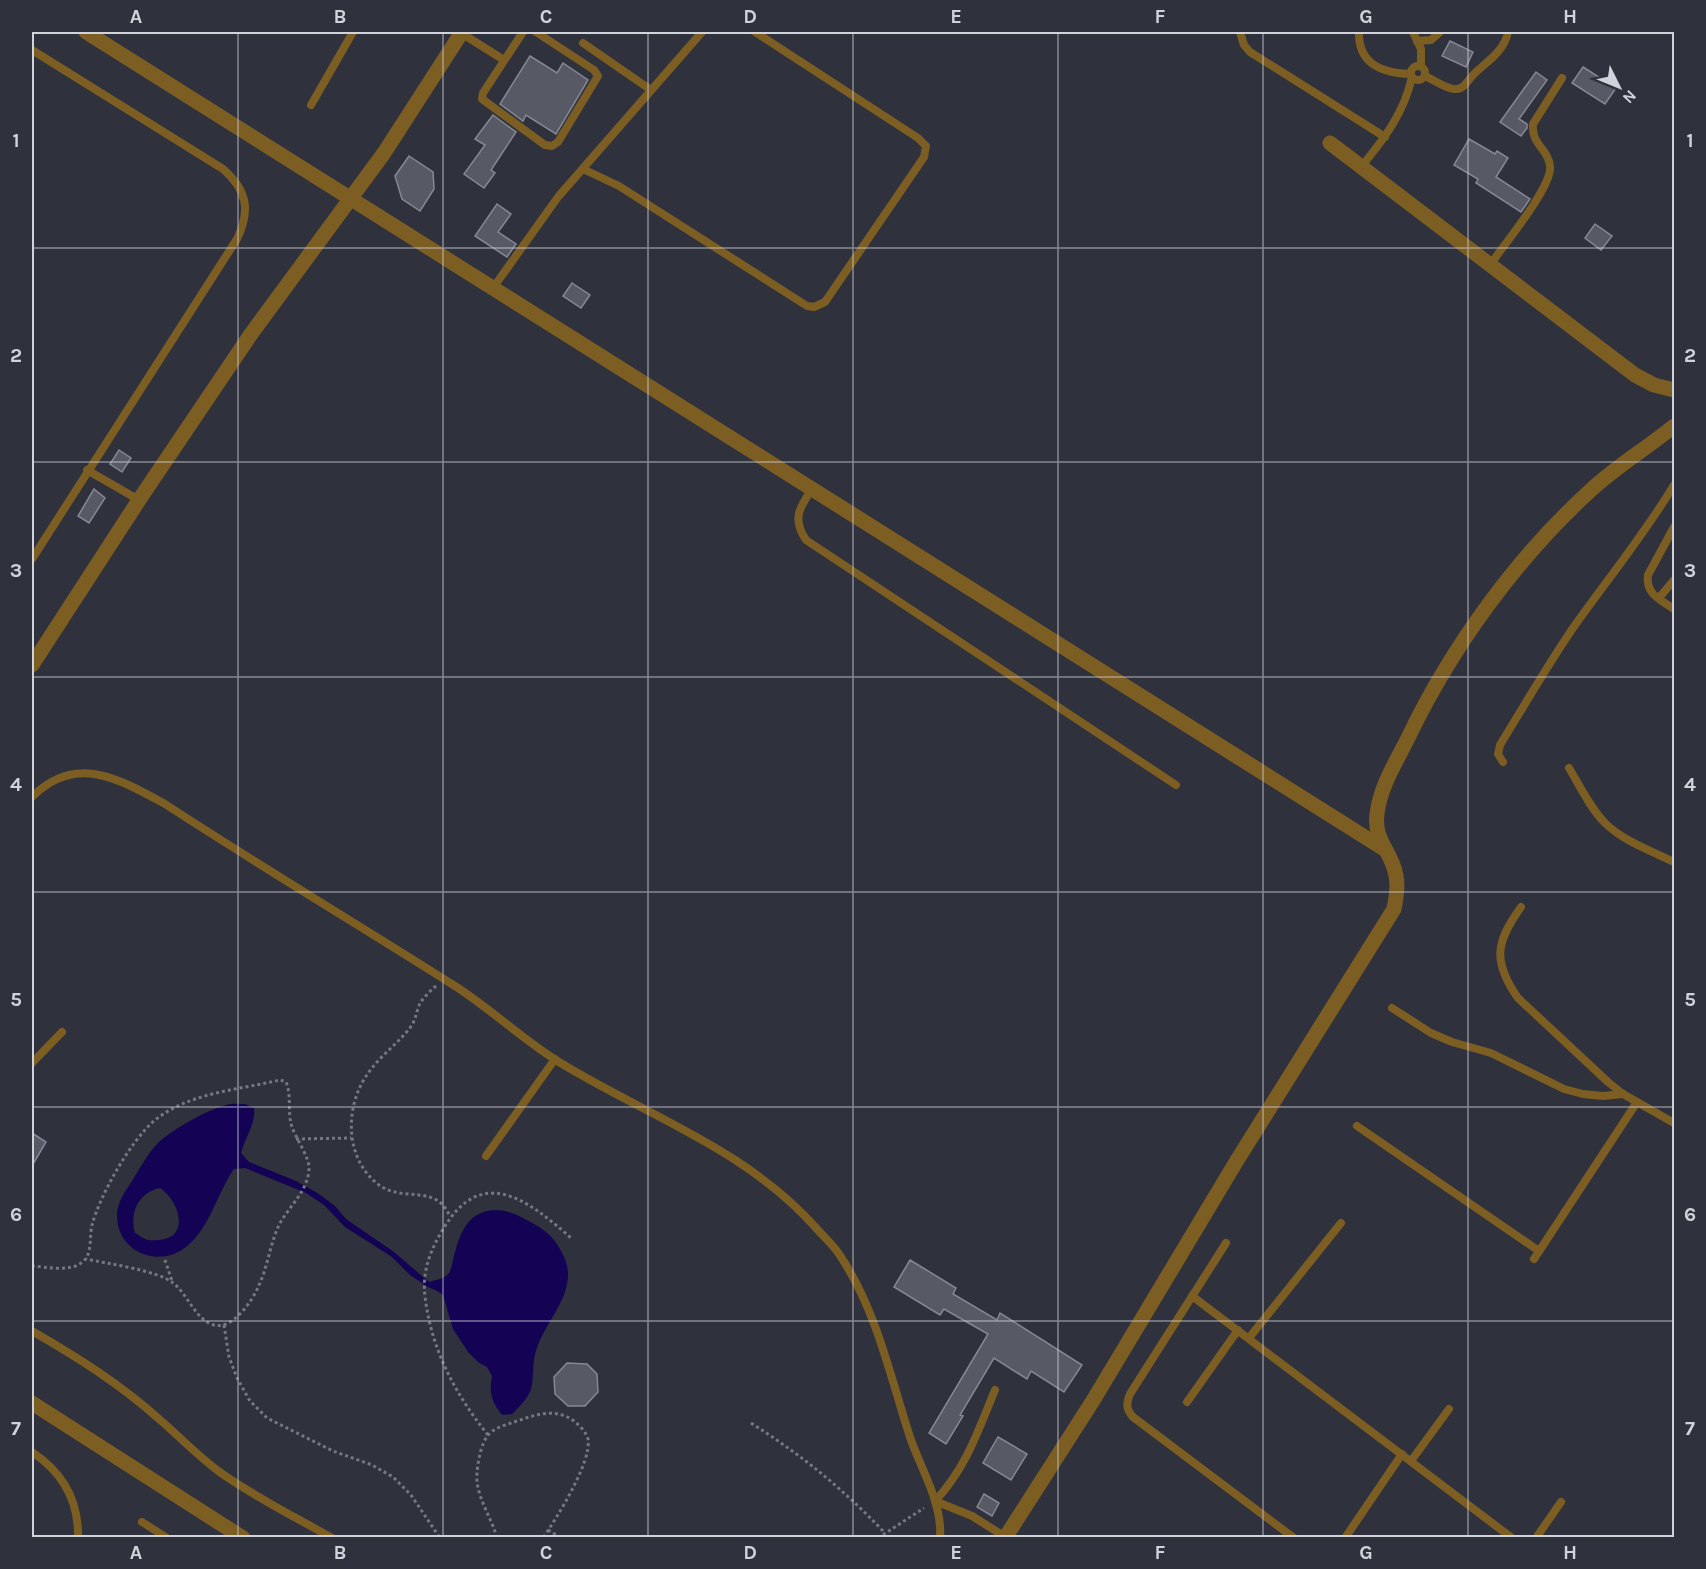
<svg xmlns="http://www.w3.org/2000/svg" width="1706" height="1569" viewBox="0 0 1706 1569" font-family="Karla,sans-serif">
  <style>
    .water { fill: #140354; fill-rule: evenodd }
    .building { fill: #575965; stroke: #858895; stroke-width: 1.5 }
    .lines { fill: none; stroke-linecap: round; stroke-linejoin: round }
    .path { stroke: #757781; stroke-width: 3; stroke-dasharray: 3 3; stroke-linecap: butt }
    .lane { stroke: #7c5d22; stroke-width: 8 }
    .street { stroke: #7c5d22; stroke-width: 15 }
    .grid { fill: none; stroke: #d1d3da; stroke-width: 1.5; stroke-opacity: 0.55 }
    .neatline { fill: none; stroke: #d1d3da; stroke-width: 2 }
    .grid-label { font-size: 20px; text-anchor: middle; font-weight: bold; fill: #d1d3da }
  </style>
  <rect width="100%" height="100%" fill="#2f313c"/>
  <path class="water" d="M245 1104 254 1108C256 1124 245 1137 241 1153L249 1162 296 1181 319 1194 335 1206 346 1219 394 1252 429 1282C435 1280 445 1279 449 1273 451 1270 452 1264 453 1260 458 1240 464 1216 487 1211 505 1207 519 1216 534 1224 547 1231 556 1240 562 1253 581 1287 550 1315 538 1345 532 1359 534 1371 532 1385 530 1397 520 1406 512 1414L502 1415C491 1401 489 1392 492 1376L487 1367 478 1362 468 1352 453 1329 443 1295 437 1291 428 1287 410 1275 392 1257 345 1227 324 1205 306 1193 245 1168 234 1169C217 1193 210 1228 186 1247 158 1269 116 1252 117 1214 117 1203 126 1190 132 1181 140 1168 148 1153 158 1143 171 1130 209 1109 226 1105 232 1103 239 1104 245 1104ZM160 1188C180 1201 191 1239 157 1240 155 1240 150 1241 148 1240 143 1239 139 1235 135 1233 129 1213 139 1192 160 1188Z"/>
  <g class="building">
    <path d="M1450 41 1473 52 1466 67 1442 56Z"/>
    <path d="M530 56 557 73 563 63 588 80 556 134 526 115 523 121 500 104Z"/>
    <path d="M1583 67 1616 88 1605 104 1572 83Z"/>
    <path d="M1536 72 1547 80 1519 119 1527 124V128L1521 136 1500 122Z"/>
    <path d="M493 115 516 132 491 170 495 173 484 188 464 174 485 145 475 139Z"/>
    <path d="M1469 139 1495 154 1497 151 1508 158 1496 177 1530 199 1521 212 1476 183 1478 179 1454 165Z"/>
    <path d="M409 156 433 172 434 189 420 211 402 199 395 176Z"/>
    <path d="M497 204 511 214 498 232 516 244 507 257 475 236Z"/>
    <path d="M1595 224 1612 236 1601 250 1585 238Z"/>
    <path d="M572 283 590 295 581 308 563 296Z"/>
    <path d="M119 450 131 458 122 472 110 464Z"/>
    <path d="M94 489 105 498 89 523 78 516Z"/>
    <path d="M32 1133 46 1142 32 1166Z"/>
    <path d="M910 1260 956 1288 953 1294 997 1320 1000 1313 1082 1365 1064 1392 1031 1371 1027 1379 994 1358 960 1415 963 1416 946 1444 929 1433 988 1334 944 1309 940 1315 894 1287Z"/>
    <path d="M567 1363 587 1364 597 1374 598 1392 585 1406H568L555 1394 554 1377Z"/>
    <path d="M998 1437 1027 1454 1011 1480 983 1463Z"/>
    <path d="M984 1494 999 1503 992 1516 977 1507Z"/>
  </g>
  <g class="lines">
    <g class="path">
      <path d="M1674 105V51"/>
      <path d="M436 986C430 991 424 997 420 1003 417 1010 416 1018 412 1025 400 1042 381 1055 369 1072 344 1105 344 1159 379 1185 404 1203 437 1183 450 1217"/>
      <path d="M296 1139 351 1138"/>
      <path d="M165 1260 172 1281"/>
      <path d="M32 1266C46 1267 69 1272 81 1263 93 1256 89 1237 92 1225 100 1195 131 1140 155 1120 191 1092 238 1090 280 1080L286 1082C292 1096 287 1113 292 1127 296 1139 310 1158 309 1169 308 1191 289 1206 279 1225 270 1244 268 1266 259 1285 253 1300 233 1330 214 1325 195 1320 188 1294 173 1283 157 1270 108 1264 86 1259"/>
      <path d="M224 1325 229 1357 237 1378 250 1401 267 1418 333 1451 372 1465 393 1477 411 1495 440 1538"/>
      <path d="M751 1423C803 1456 842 1488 885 1533"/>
      <path d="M488 1435C455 1394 431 1349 425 1296 422 1272 430 1251 442 1231 481 1163 528 1200 571 1238"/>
      <path d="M548 1530 561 1538"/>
      <path d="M497 1538C491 1516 475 1495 477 1473 478 1461 481 1443 489 1434 496 1427 506 1425 514 1422 535 1415 555 1407 574 1421 580 1426 586 1432 588 1439 592 1462 556 1519 543 1538"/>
      <path d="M878 1538 924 1508"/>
    </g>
    <g class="lane">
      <path d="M523 32 483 93 482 99 545 145 552 146 558 142 598 76 594 70 536 32"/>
      <path d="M1240 32 1244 45 1250 52 1385 137"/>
      <path d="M1359 32C1358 65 1383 73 1411 74"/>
      <path d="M1413 32 1421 49V66"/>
      <path d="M461 33 504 60"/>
      <path d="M1417 41 1431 40 1440 32"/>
      <path d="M583 43 651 90"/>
      <path d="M32 50 223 169C247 190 251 210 237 239L32 559"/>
      <circle cx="1418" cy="73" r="7"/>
      <path d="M1425 76C1434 80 1446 89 1455 89 1464 90 1468 80 1473 75 1487 61 1504 52 1508 32"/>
      <path d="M311 105 353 32"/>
      <path d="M1361 167C1384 139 1404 113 1412 77"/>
      <path d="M583 169 619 186 807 306 814 307 825 302 924 157 926 146 918 138 755 32"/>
      <path d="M1490 265C1503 246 1553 186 1550 166 1548 148 1531 145 1533 124L1562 78"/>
      <path d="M493 288 558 197 702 32"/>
      <path d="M87 470 139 500"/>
      <path d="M812 489C799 508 792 519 806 540L1176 785"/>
      <path d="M1674 527 1648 575C1645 594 1661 600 1674 609"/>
      <path d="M1659 598 1674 580"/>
      <path d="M1503 762 1498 754 1500 745C1524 706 1547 666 1573 628 1607 580 1644 535 1674 485"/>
      <path d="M1569 768C1580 786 1590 808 1605 823 1623 841 1652 851 1674 862"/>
      <path d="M32 797C76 753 119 779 165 804 260 866 359 925 455 986 491 1009 523 1040 559 1062 647 1116 747 1149 817 1229 824 1237 833 1245 839 1254 875 1307 889 1371 908 1431 918 1465 943 1501 940 1538"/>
      <path d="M1521 907C1496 942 1492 961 1518 998L1608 1082 1623 1094 1674 1123"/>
      <path d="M1392 1008 1431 1033 1452 1042 1491 1053 1564 1089 1583 1094 1603 1096 1623 1094"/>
      <path d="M32 1063 62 1032"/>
      <path d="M1357 1126 1539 1251"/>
      <path d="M486 1156 555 1059"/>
      <path d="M1226 1243 1130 1394C1126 1404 1126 1409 1133 1417L1294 1538"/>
      <path d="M1534 1259 1637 1102"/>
      <path d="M1192 1296 1512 1538"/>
      <path d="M32 1331C77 1357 120 1384 159 1419 180 1437 199 1457 221 1473 255 1497 295 1517 332 1538"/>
      <path d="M1249 1338 1341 1223"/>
      <path d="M995 1390C978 1431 966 1468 935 1501L972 1516 1007 1538"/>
      <path d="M1187 1402 1238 1330"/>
      <path d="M32 1452C62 1472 79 1501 78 1538"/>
      <path d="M1411 1461 1449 1409"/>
      <path d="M142 1522 167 1538"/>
      <path d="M1345 1538 1402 1454"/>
      <path d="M1536 1538 1561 1502"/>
    </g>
    <g class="street">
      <path d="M86 32 1384 849"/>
      <path d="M1330 143 1635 375 1654 385 1674 390"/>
      <path d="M32 665 139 500 251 334 384 153 462 32"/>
      <path d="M32 1403 243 1538"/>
      <path d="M1005 1538 1094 1399 1236 1162 1394 909C1397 894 1399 880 1393 865 1386 846 1374 837 1377 814 1380 787 1396 762 1408 738 1451 648 1517 557 1591 490 1617 466 1647 448 1674 426"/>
    </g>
  </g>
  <path class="grid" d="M238 32V1538M443 32V1538M648 32V1538M853 32V1538M1058 32V1538M1263 32V1538M1468 32V1538M32 248H1674M32 462H1674M32 677H1674M32 892H1674M32 1107H1674M32 1321H1674"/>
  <rect width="1706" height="1569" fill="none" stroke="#2f313c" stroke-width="66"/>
  <g transform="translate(1619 87) rotate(133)" stroke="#2f313c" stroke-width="4.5" paint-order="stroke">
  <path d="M0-4.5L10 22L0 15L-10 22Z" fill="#d1d3da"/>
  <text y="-9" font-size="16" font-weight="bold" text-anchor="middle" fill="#d1d3da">N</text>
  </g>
  <rect x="33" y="33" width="1640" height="1503" class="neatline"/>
  <g class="grid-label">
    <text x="136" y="23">A</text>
    <text x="340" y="23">B</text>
    <text x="546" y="23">C</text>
    <text x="750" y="23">D</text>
    <text x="956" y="23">E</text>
    <text x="1160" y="23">F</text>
    <text x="1366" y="23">G</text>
    <text x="1570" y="23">H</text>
    <text x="16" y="147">1</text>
    <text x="1690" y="147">1</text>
    <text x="16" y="362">2</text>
    <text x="1690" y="362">2</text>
    <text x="16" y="577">3</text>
    <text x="1690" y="577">3</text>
    <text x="16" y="791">4</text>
    <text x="1690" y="791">4</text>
    <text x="16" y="1006">5</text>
    <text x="1690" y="1006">5</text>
    <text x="16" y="1221">6</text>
    <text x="1690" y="1221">6</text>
    <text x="16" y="1435">7</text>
    <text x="1690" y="1435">7</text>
    <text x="136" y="1559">A</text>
    <text x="340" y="1559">B</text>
    <text x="546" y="1559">C</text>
    <text x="750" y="1559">D</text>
    <text x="956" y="1559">E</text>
    <text x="1160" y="1559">F</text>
    <text x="1366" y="1559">G</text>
    <text x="1570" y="1559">H</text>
  </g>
</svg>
